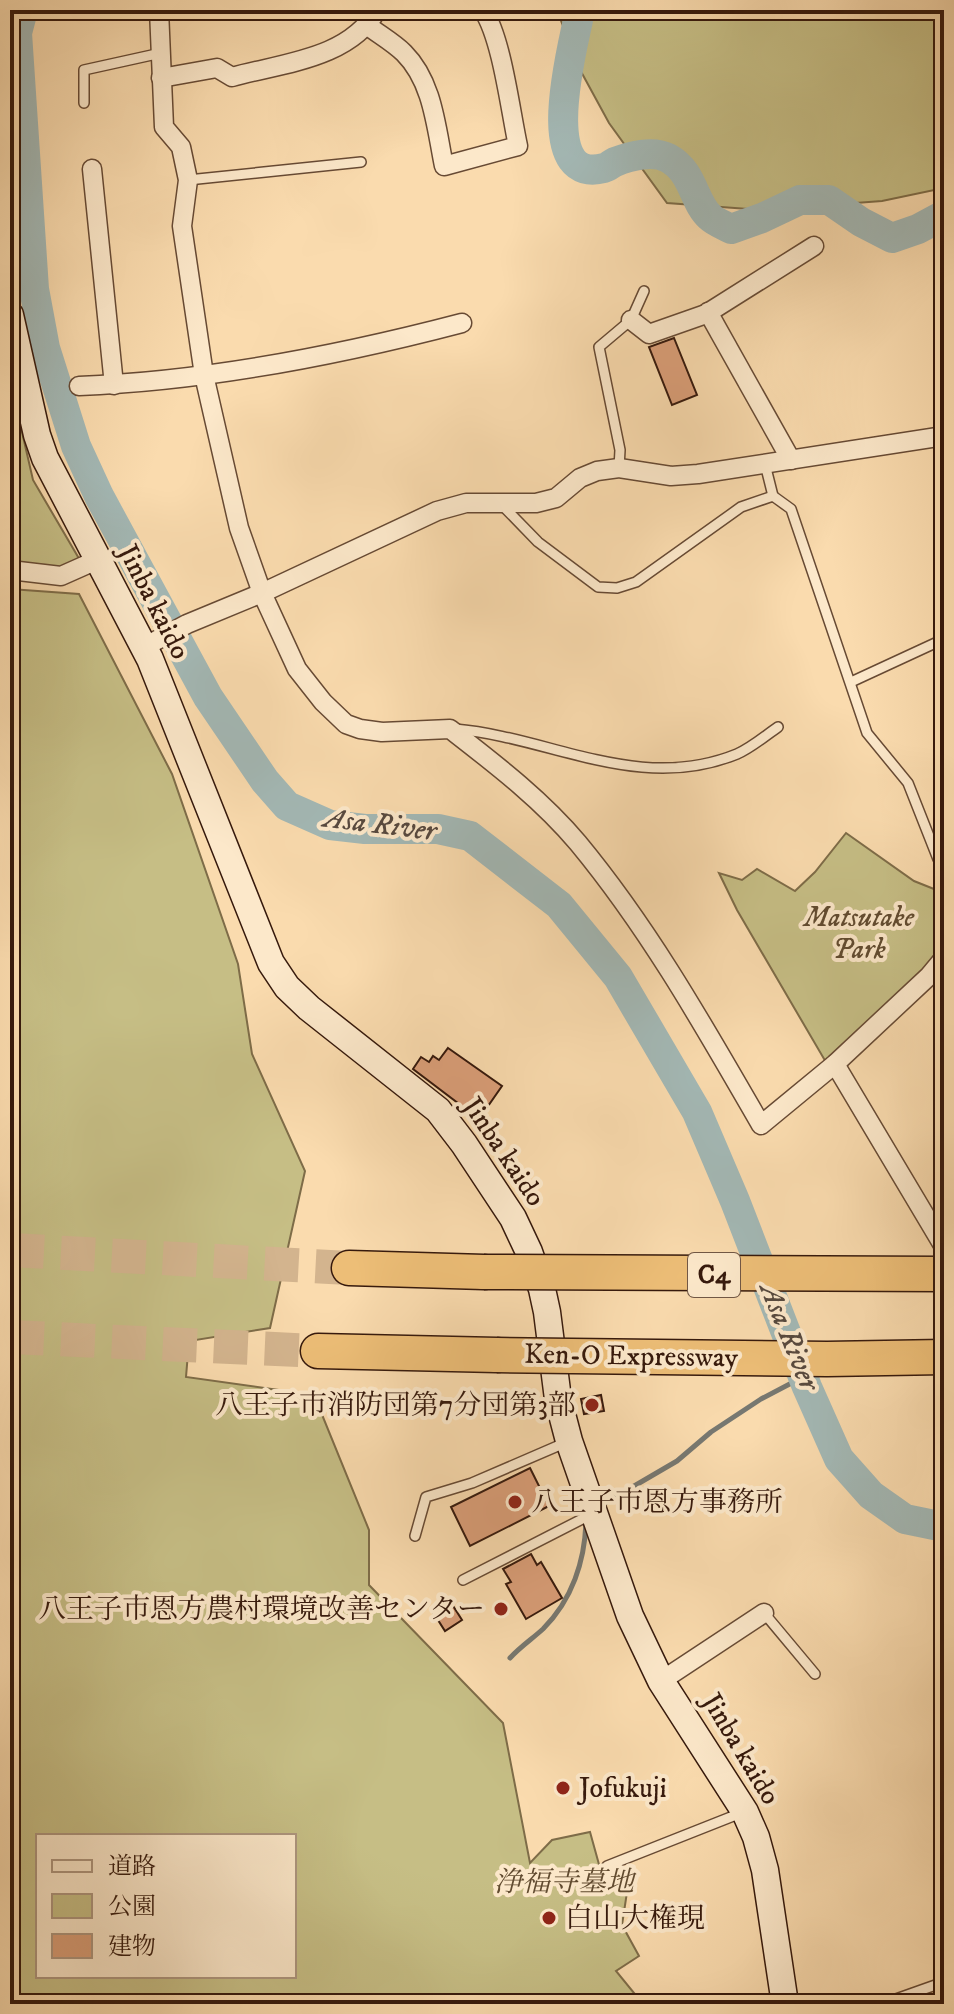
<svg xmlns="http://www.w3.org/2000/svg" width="954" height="2014" viewBox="0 0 954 2014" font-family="'IM FELL DW Pica','Noto Serif JP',serif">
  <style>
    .green { fill: #c6be85; stroke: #7e6c48; stroke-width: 2; fill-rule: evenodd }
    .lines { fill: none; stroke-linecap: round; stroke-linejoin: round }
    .stream { stroke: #777871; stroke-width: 5 }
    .river { stroke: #a3b8b5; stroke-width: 30 }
    .building { fill: #da9e78; stroke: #36190c; stroke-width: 2 }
    .highway-tunnel { stroke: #d3b48e; stroke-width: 34; stroke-dasharray: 34 17; stroke-linecap: butt }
    .lane-casing { stroke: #674a34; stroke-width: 12 }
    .street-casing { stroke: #674a34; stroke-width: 21 }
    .secondary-casing { stroke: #36190c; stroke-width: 29 }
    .highway-casing { stroke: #36190c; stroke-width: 37 }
    .lane { stroke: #fce8ca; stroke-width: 9 }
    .street { stroke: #fce8ca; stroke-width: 18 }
    .secondary { stroke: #fce8ca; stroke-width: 26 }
    .highway { stroke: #edbe77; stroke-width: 34 }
    .highway-bridge-casing { stroke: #36190c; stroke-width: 37; stroke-linecap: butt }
    .highway-bridge { stroke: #edbe77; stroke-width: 34 }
    .poi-dot { fill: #8f2418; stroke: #fce8ca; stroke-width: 3 }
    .labels { text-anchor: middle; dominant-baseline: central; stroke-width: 8; stroke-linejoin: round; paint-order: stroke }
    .shield { fill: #fce8ca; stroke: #715745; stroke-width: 2 }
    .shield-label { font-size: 26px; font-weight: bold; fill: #36190c }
    .street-label { font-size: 28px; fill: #36190c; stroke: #fce8ca }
    .park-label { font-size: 28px; font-style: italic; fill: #614b30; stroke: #fce8ca }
    .poi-label { font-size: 28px; fill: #36190c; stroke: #fce8ca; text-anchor: start }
    .water-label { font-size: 30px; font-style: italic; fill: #57493f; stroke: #fce8ca }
  </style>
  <rect width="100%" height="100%" fill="#fadbae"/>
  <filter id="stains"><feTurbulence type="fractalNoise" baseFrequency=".0025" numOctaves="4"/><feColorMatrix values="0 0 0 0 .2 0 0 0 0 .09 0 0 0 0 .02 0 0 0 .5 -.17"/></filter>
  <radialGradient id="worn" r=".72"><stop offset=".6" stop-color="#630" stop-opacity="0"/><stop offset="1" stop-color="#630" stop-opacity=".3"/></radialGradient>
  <g class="green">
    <path d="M557 10H944V188L882 201 762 210 667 203 609 123 578 66Z"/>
    <path d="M10 380 33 480 81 562 55 570 10 563Z"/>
    <path d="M10 589 79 594 172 774 238 964 252 1054 305 1171 270 1328 189 1341 186 1377 314 1395 369 1530V1585L503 1723 530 1863 552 1840 590 1832 600 1868 629 1879 622 1925 639 1956 616 1971 643 2004H10ZM294 1836V1976H38V1836Z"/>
    <path d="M846 833 914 881 944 893V949L926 972 827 1064 737 910 719 873 742 880 757 869 795 891 815 872Z"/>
  </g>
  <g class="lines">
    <g class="stream">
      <path d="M10 74 21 73"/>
      <path d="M605 1503 677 1461 711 1432 761 1399 803 1377"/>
      <path d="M510 1658C520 1647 532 1639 543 1629 572 1600 585 1561 586 1521"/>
    </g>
    <g class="river">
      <path d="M23 10 17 33 34 289 45 348 76 446 99 496 208 697 265 781 287 806 330 825 365 829H438L470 836 559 905 618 977 697 1112 735 1201 807 1387 839 1459 871 1495 905 1519 944 1527"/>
      <path d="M576 10 578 20C572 50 536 186 604 168 608 167 611 164 615 162 630 156 653 150 668 158 694 172 693 202 710 217 715 222 724 225 731 229L762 218 800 200H829L861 222 892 238 918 229 944 215"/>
    </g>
  </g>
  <g class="building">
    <path d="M674 338 697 395 672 405 649 347Z"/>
    <path d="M448 1048 502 1086 479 1119 413 1069 421 1057 429 1062 433 1056 439 1060Z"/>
    <path d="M601 1395 604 1411 584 1414 581 1399Z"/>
    <path d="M530 1468 549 1506 470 1546 451 1507Z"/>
    <path d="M531 1554 537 1565 541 1562 562 1598 526 1619 506 1584 511 1582 503 1569Z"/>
    <path d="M448 1598 462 1620 445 1631 431 1609Z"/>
  </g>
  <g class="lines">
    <g class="highway-tunnel">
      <path d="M10 1250 349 1268"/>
      <path d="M10 1337 318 1351"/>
    </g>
    <defs>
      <g id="lane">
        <path d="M84 103V70L161 53"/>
        <path d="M188 180 361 162"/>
        <path d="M765 464 773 496"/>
        <path d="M619 468 620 450 599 347 631 320 644 291"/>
        <path d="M502 505 538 542 598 587 617 588 636 582 741 507 773 496 791 509 867 733 908 783 938 859 944 861"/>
        <path d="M851 682 944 639"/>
        <path d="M455 729C550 737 639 794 737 754 751 748 765 736 778 727"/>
        <path d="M415 1536 426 1497 472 1483 567 1442"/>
        <path d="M463 1580 592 1514"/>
        <path d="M764 1613 815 1674"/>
        <path d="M607 1866 741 1813"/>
        <path d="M882 2004 944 1982"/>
      </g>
      <g id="street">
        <path d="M159 10 164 127 181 147 188 180 182 226 204 375 239 528 262 593 297 669 323 702 346 724 360 729 382 732 450 729C495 764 541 799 578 843 650 930 705 1028 761 1125L835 1064 929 976 944 958"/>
        <path d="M368 26C380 35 394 43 404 53 433 82 436 127 444 166L518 146C510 109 502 39 483 10"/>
        <path d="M161 78 217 68 232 77C282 63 349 59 377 10"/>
        <path d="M92 169 114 385"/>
        <path d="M708 312 791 460"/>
        <path d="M631 320 649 334 706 314 814 246"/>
        <path d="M79 386C206 381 340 355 462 323"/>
        <path d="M10 570 61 576 97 560"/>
        <path d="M144 647 187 624 262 593 437 511 466 503H536L556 498 580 478 597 471 619 468 671 476 698 474 944 436"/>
        <path d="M835 1064 944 1247"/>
        <path d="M661 1681 764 1613"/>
      </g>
      <path id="secondary" d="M10 315 37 435 45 458 150 659 271 963 287 987 309 1008 438 1110 464 1144 513 1218 529 1252 542 1289 547 1312 558 1399 569 1441 630 1616 661 1681 745 1812 756 1837 765 1870 785 2004"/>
      <g id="highway">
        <path d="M349 1268 484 1272"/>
        <path d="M318 1351 497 1355"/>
      </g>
    </defs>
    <use href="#lane" class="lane-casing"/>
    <use href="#street" class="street-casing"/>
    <use href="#secondary" class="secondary-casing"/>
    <use href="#highway" class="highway-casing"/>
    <use href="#lane" class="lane"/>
    <use href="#street" class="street"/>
    <use href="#secondary" class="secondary"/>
    <use href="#highway" class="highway"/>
    <defs>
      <g id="highway-bridge">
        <path d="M484 1272 944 1274"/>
        <path d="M497 1355 827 1359 944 1357"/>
      </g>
    </defs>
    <use href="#highway-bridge" class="highway-bridge-casing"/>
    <use href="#highway-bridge" class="highway-bridge"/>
  </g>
  <g class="poi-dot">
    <circle cx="592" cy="1405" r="8"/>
    <circle cx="515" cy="1502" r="8"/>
    <circle cx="501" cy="1609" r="8"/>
    <circle cx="563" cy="1788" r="8"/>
    <circle cx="549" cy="1918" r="8"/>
  </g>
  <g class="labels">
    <rect class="shield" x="688" y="1253" width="52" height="44" rx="6"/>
    <g class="shield-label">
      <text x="714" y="1275">C4</text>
    </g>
    <g class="street-label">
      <text transform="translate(154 602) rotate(63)">Jinba kaido</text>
      <text transform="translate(504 1152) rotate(56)">Jinba kaido</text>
      <text transform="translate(631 1356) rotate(1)">Ken-O Expressway</text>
      <text transform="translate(741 1749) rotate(59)">Jinba kaido</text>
    </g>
    <g class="park-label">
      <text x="859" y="917">Matsutake<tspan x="859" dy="32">Park</tspan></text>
      <text x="564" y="1882">浄福寺墓地</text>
    </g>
    <g class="poi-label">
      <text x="576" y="1405" text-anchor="end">八王子市消防団第7分団第3部</text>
      <text x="531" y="1502">八王子市恩方事務所</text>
      <text x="485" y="1609" text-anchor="end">八王子市恩方農村環境改善センター</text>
      <text x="579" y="1788">Jofukuji</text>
      <text x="565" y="1918">白山大権現</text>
    </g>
    <g class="water-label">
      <text transform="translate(380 825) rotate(7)">Asa River</text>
      <text transform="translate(789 1337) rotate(68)">Asa River</text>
    </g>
  </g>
  <rect width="954" height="2014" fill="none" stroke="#fadbae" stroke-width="40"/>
  <rect x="12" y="12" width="930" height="1990" fill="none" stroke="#36190c" stroke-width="4"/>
  <rect x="20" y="20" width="914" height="1974" fill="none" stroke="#36190c" stroke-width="2"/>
  <rect x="36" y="1834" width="260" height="144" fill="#fce8ca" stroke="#ad957e" stroke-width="2"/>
  <rect x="52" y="1860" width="40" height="12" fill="#fce8ca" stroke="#ad957e" stroke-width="2"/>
  <text x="108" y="1874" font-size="24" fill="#36190c">道路</text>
  <rect x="52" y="1894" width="40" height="24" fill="#c6be85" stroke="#ad957e" stroke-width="2"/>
  <text x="108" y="1914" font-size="24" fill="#36190c">公園</text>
  <rect x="52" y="1934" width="40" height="24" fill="#da9e78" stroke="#ad957e" stroke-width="2"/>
  <text x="108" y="1954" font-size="24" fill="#36190c">建物</text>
  <rect width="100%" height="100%" filter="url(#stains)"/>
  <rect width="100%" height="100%" fill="url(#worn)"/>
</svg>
